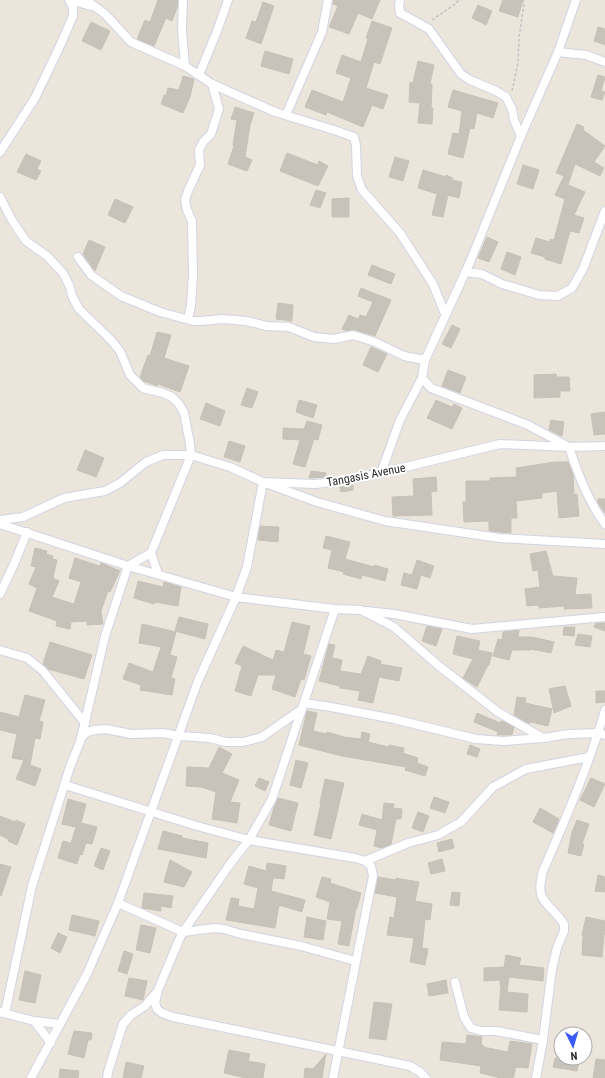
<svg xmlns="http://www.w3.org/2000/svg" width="605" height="1078" viewBox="0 0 605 1078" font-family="'Roboto Condensed',sans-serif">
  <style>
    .building { fill: #c7c3ba; stroke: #c8c1b5 }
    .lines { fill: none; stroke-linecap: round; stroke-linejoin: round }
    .street-casing { stroke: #d1d4e3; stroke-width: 10 }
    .path { stroke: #c3c3c3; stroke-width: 1.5; stroke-dasharray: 3 2; stroke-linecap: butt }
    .street { stroke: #fff; stroke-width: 8 }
    .labels { text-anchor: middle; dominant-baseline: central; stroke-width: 4; stroke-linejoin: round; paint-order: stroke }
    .street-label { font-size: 12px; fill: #2a2a2a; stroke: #fff }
  </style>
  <rect width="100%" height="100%" fill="#ece5dc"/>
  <g class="building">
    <path d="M158 0H178L177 8 172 21 166 18 154 46 137 39 145 20 150 22Z"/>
    <path d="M333 0H380L372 19 358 13 349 34 329 27 338 6 333 4Z"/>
    <path d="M503 0H523L518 17 499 11Z"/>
    <path d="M263 2 274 6 261 44 246 38 252 21 256 22Z"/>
    <path d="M478 5 492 11 486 25 472 18Z"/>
    <path d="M372 21 392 28 380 64 374 62 366 88 388 95 383 109 372 105 363 127 327 112 326 115 305 107 312 90 343 102 351 78 336 73 342 55 361 62 368 39 366 38Z"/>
    <path d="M91 22 110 31 101 50 82 41Z"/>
    <path d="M598 27 605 29V45L594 41Z"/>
    <path d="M265 51 293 59 289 74 261 66Z"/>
    <path d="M418 61 434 65 430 84H432L431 108H433L432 124 418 123 420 103 409 102 410 82 413 83Z"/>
    <path d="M598 75 605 77 601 91 605 92 602 100 591 97Z"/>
    <path d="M183 76 194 79 190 97 183 113 161 104 164 95 166 96 168 88 179 90Z"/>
    <path d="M453 90 498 103 493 118 477 113 474 129 470 128 463 158 448 154 453 133 459 134 462 111 448 107Z"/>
    <path d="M235 107 254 113 250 125 245 157 252 160 247 171 228 164 234 146 233 145 237 120 231 119Z"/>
    <path d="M577 124 584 127 583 130 605 146 594 162 604 168 600 176 575 164 568 185 585 192 574 215 584 218 579 233 570 231 561 264 545 259V257L531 253 536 238 550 242V239L554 240 565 199 555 195 564 176 556 173Z"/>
    <path d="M287 153 318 165 319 161 328 166 318 186 280 171Z"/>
    <path d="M26 154 41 161 37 169 41 171 36 180 17 172Z"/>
    <path d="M395 157 409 161 403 181 389 177Z"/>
    <path d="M523 165 539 170 533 189 517 184Z"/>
    <path d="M423 170 446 177V175L453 178 452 180 462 182 459 198 448 195 443 217 432 215 437 194 418 188Z"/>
    <path d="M316 190 326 193 320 208 310 205Z"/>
    <path d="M349 198V217H332V199Z"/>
    <path d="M115 199 133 207 125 223 108 215Z"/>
    <path d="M487 237 498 242 489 262 478 258Z"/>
    <path d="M89 240 105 247 95 271 83 254Z"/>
    <path d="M507 252 521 257 515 275 501 269Z"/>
    <path d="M372 265 395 274 391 284 368 275Z"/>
    <path d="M361 288 391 300 375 336 355 330 347 331 342 329 349 315 358 319 360 315 366 317 373 302 358 296Z"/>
    <path d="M278 303 293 305 292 321 276 319Z"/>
    <path d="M452 325 460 329 451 348 442 344Z"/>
    <path d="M157 332 171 335 164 358 189 366 180 392 158 384 157 386 155 385 143 381 140 377 148 355 150 356Z"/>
    <path d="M371 347 387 354 378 372 363 365Z"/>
    <path d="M448 370 466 377 460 393 442 386Z"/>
    <path d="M556 374 557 377H569L570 391H560V397L534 398V375Z"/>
    <path d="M247 388 258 392 252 408 241 405Z"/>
    <path d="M299 400 317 405 313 418 296 412Z"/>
    <path d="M436 400 452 407 454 404 462 408 452 429 427 418Z"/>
    <path d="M206 403 225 411 220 426 200 419Z"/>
    <path d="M605 412V434L594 435 591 414Z"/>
    <path d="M551 420 564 422 562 436 549 430Z"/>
    <path d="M307 421 322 425 318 440 314 439 305 467 293 464 300 440 283 439V428L304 429Z"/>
    <path d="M229 441 245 446 240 462 224 457Z"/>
    <path d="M85 450 104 458 96 477 77 470Z"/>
    <path d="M555 462H568L573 474 574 495 577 494 579 516 559 518 557 491 542 493V498L516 501 517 518H511V533L489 531V521L464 522 463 502H466V481H490V478L517 477 516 468Z"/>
    <path d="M311 471 326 473 325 477 309 478Z"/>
    <path d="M436 477 437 491 431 492 432 515 393 516 392 497 414 496 413 479Z"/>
    <path d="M353 485V490L341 492 340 487Z"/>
    <path d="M598 499H605V513L598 503Z"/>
    <path d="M260 526 279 527 278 542 258 540Z"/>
    <path d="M326 536 350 542 345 559 374 567V565L388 569 385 581 362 575 361 579 343 574 344 572 328 568 332 550 323 548Z"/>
    <path d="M35 548 47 551 46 554 53 556 52 559 57 560 53 578 59 581 52 597 74 604 81 582 69 578 75 558 100 566 101 563 120 571 110 592 108 591 101 611 103 624 87 625V621L71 622 70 629 56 626 57 621 29 611 37 588 29 584 36 567 31 566Z"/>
    <path d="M546 551 553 576 577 578 575 595 591 594 592 608 564 609V606L539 608V605L527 606 525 589 540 587 538 570 533 571 530 554Z"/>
    <path d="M417 560 434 566 430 578 421 575 417 589 401 585 404 573 412 575Z"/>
    <path d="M138 581 163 587 164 582 181 587 178 606 155 602 154 604 134 598Z"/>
    <path d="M179 617 208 624 205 639 175 631Z"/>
    <path d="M292 622 310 626 303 654 311 656 304 680 301 679 295 697 272 689 276 675H258L251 696 235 691 242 666 235 663 243 646 273 660 276 650 284 652Z"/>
    <path d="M596 623H605V631L594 627Z"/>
    <path d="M142 624 176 632 170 655 177 657 171 678 175 679 172 695 140 690 141 685 123 679 129 663 153 672 161 647 139 643Z"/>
    <path d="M427 626 442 629 436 646 422 641Z"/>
    <path d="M564 627H575L574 636 563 635Z"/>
    <path d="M519 630 518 637H532L554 642 551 653 531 649V650H512L509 660 493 656 498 639 502 640 503 632Z"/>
    <path d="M578 634 592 636 590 647 575 645Z"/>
    <path d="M457 636 480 641 478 650 492 653 489 665H488L477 687 463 678 473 659 453 654Z"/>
    <path d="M50 642 92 655 84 679 48 669 43 664Z"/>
    <path d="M329 644 335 645 332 658 342 660 340 671 361 674 368 656 381 661 380 664 402 668 399 681 379 677 373 703 358 700 360 691 340 688V686L319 681Z"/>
    <path d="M565 686 571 706 554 713 549 689Z"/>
    <path d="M596 691H605V702L596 703Z"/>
    <path d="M25 695 45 700 39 721 43 722 40 739 35 738 30 765 41 769 35 786 16 779 24 760 12 758 17 734 0 730V712L19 717Z"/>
    <path d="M517 697 526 698 525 703 552 709 548 726 531 722 530 723H528L514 715Z"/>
    <path d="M307 711 317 713 313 731 327 734V732L344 737 361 739 362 732 370 734 368 742 389 747V745L404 748 403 753 418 758 417 763 428 767 425 776 405 770 406 767 342 756 299 745Z"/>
    <path d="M477 713 500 723 501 721 506 723 514 727 512 735H497L498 732 474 722Z"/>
    <path d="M470 745 480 749 477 757 467 754Z"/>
    <path d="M219 747 232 754 222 773 239 780 230 802 240 803 237 823 212 819 216 792 201 787 186 786 187 767 209 768Z"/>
    <path d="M296 760 308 763 301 788 290 785Z"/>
    <path d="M259 778 269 782 265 791 255 786Z"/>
    <path d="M591 778 605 784 594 807 580 800Z"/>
    <path d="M325 779 344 783 331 839 314 835 321 803H320Z"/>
    <path d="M434 797 449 802 445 813 430 808Z"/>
    <path d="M278 798 298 803 291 831 269 825 274 807Z"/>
    <path d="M68 799 86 804 81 823 97 827 92 844 86 843 82 855 80 854 77 864 58 858 63 841 71 843 76 827 62 824Z"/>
    <path d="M384 803 394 804 393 808 402 809 401 819H396L391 844 382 848 374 846 377 830 359 825 362 814 382 820Z"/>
    <path d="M540 808 559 819 553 833 533 822Z"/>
    <path d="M418 812 429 816 423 832 412 828Z"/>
    <path d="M0 816 15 822 16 820 25 824 17 845 8 841V839L0 835Z"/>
    <path d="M577 820 589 824 582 844H584L581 856 568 853 572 832Z"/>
    <path d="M163 831 182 836V838L208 843 206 858 158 849Z"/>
    <path d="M452 839 454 848 439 852 437 843Z"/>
    <path d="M101 848 110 851 103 870 94 866Z"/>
    <path d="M442 859 445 871 431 874 428 863Z"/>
    <path d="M170 860 192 872 184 887 164 882Z"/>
    <path d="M267 863 286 866 284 879 273 878 271 891 305 900 302 912 279 905 275 928 226 920 231 898 239 899 238 906 254 909 258 888 244 884 249 866 266 871Z"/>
    <path d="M0 864 11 867 1 896 0 895Z"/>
    <path d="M598 875 605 877V892L595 891Z"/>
    <path d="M322 877 331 879 330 883 361 893 357 908H356L349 946 338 944 342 921 327 919 330 902 316 897Z"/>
    <path d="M378 877 396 880V878L419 882 415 901 432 904 430 920 425 919 422 948 428 949 425 965 410 962 414 938 387 935 390 917 394 918 397 897 375 893Z"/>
    <path d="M452 892 460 893 459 906 450 905Z"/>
    <path d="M144 893 173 896 171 908 161 906V911L142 908Z"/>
    <path d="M72 915 99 921 95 936 69 930Z"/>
    <path d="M307 917 326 921 323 940 304 937Z"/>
    <path d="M586 917 605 921V934H604L602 957 582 955 583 936 582 935Z"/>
    <path d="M141 925 156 928 150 953 136 950Z"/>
    <path d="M58 933 67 937 60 953 51 948Z"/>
    <path d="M124 951 133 954 127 974 118 971Z"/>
    <path d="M506 955 521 958 519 965 544 968 543 981 509 977 507 992 528 994 527 1012 499 1010 501 985H500V980L484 981V968L504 967Z"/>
    <path d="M25 971 41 975 35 1003 19 1000Z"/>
    <path d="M129 978 147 981 143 1000 125 996Z"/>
    <path d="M446 980 448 993 429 996 427 984Z"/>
    <path d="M374 1002 392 1004 386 1040 369 1038Z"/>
    <path d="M74 1031 92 1033 91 1040H88L84 1058 68 1054Z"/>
    <path d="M467 1035 482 1037 481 1045 484 1046 483 1047 508 1052 510 1041 532 1044 528 1068 516 1067 513 1078H501L480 1073 481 1066 440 1060 442 1042 466 1044Z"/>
    <path d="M229 1050 250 1054 248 1061 265 1064 263 1078H246L224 1073Z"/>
    <path d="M326 1054 322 1078H304L305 1068 313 1069Z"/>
    <path d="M555 1058H580L577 1071 553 1067Z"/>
    <path d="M596 1059 605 1060V1078H593Z"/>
    <path d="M126 1062 144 1066 141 1078H123Z"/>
    <path d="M60 1069 79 1071 78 1078H59Z"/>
  </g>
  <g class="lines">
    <defs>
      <g id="street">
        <path d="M70 0 91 6"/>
        <path d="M86 0 105 14 131 42 185 66 212 84 275 112 334 130 354 137 356 145 357 176 362 190 400 233 433 284 445 314"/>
        <path d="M183 0 182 30 185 66"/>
        <path d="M400 0 399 5 400 13 429 29 461 74 470 80 496 91 506 97 512 109 514 120 521 136"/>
        <path d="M576 0 558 52 521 136 470 262 425 360 422 378 431 388 528 425 569 447C578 474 588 501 605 524"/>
        <path d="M558 52 586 55 605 62"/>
        <path d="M199 75 217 31 228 0"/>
        <path d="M286 115 322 32 328 0"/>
        <path d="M0 152 35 98 59 48 73 16V7L69 0"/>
        <path d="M0 197 13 222 26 241 47 256 63 273 70 287 72 296 79 309 110 339 120 351 130 375 143 388 163 393 172 397 179 404 184 413 190 444 191 455 151 553 128 566 105 636 81 739 70 767 32 886 5 1013"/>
        <path d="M78 257 91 275 121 296 160 312 193 321H201L223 319 246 321 267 326 289 327 314 337 334 339 353 335 375 342 404 356 425 360"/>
        <path d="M466 272 482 274 502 284 539 295 558 296 572 288 583 269 605 211"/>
        <path d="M188 319 191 306 193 274 192 221 187 210 185 200 188 191 200 165 199 150 203 142 211 134 219 109 212 84"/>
        <path d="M381 473 400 420 422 378"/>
        <path d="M0 520 23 517 64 498 105 491 120 483 146 462 163 455H191L230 467 263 482 315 484 344 481 381 473 500 444 569 447 605 446"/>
        <path d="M0 524 128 566 236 597 335 609 361 610 394 627 439 666 498 712 543 738"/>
        <path d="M151 553 158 574"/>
        <path d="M0 594 15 562 27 532"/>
        <path d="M335 609 272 799 249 840 230 864 183 932 179 940 158 990 155 1003 157 1009 162 1013 173 1017 410 1066 420 1072 426 1078"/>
        <path d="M366 611 394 614 472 629 605 617"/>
        <path d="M0 650 27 658 43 671 85 723"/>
        <path d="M304 703 331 707 394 719 476 739 503 741 543 738 569 734 598 733 605 735"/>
        <path d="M81 738 87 732 95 730 106 729 131 734 163 733 179 736 210 738 226 742H243L262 737 302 709"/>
        <path d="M65 785 197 826 249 840 355 858 365 861 371 866 373 876 333 1078"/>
        <path d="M365 861 408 843 438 835 461 822 493 787 526 769 589 757"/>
        <path d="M118 903 183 932 214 928 224 929 241 934 301 946 355 961"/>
        <path d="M455 982 464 1017 471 1028 481 1031H496L543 1040"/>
        <path d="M0 1012 34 1021 60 1024"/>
        <path d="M34 1021 51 1043"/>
        <path d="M31 1078 87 974 118 903 198 681 236 597 247 567 263 482 317 502 385 521 499 538 605 544"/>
        <path d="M107 1078 108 1072 123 1024 131 1015 145 1006 156 993"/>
        <path d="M536 1078 543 1040 552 969 557 948 564 931V924C549 901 534 904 543 871 566 818 589 765 605 710"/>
      </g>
    </defs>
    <use href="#street" class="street-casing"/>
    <g class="path">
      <path d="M432 20 454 5 459 0"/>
      <path d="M512 91 518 63 519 38 524 3 523 0"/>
    </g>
    <use href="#street" class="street"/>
  </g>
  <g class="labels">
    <g class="street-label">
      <text transform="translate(366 475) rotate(-11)">Tangasis Avenue</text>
    </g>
  </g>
  <g transform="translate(573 1046) rotate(175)"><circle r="19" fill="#ffffff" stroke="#aaaaaa"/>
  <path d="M0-3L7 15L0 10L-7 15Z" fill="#3a5bfb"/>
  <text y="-6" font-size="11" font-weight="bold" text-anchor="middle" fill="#2a2a2a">N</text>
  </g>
</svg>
